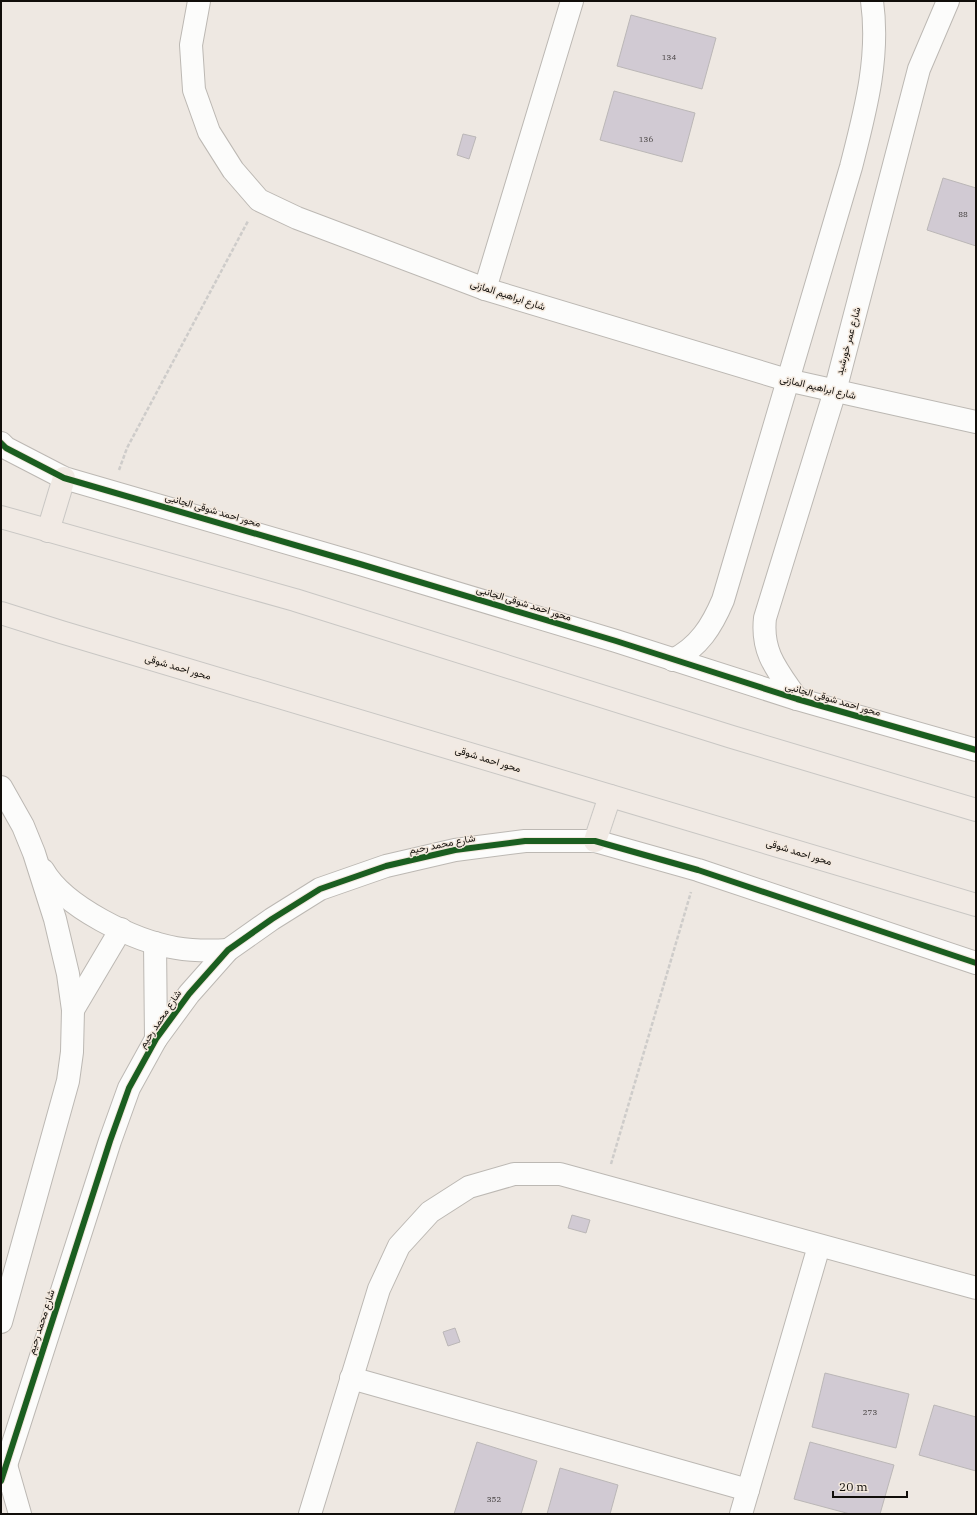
<svg xmlns="http://www.w3.org/2000/svg" width="977" height="1515" viewBox="0 0 977 1515" font-family="'IBM Plex Serif',Vazirmatn,serif">
  <style>
    .building { fill: #d1cad3; stroke: #bbb7b7 }
    .lines { fill: none; stroke-linecap: round; stroke-linejoin: round }
    .minor-casing { stroke: #bcb8b3; stroke-width: 24 }
    .major-casing { stroke: #c9c7c4; stroke-width: 24 }
    .path { stroke: #ceccca; stroke-width: 2.5; stroke-dasharray: 4 2; stroke-linecap: butt }
    .minor { stroke: #fcfcfb; stroke-width: 22 }
    .major { stroke: #f1eae4; stroke-width: 22 }
    .cycleway-casing { stroke: #f3e8dd; stroke-width: 8 }
    .cycleway { stroke: #1b5e20; stroke-width: 6 }
    .labels { text-anchor: middle; dominant-baseline: central; stroke-width: 3; stroke-linejoin: round; paint-order: stroke }
    .number-label { font-size: 8px; fill: #413d3c }
    .street-label { font-size: 10px; fill: #110e0a; stroke: #f3e8dd }
  </style>
  <rect width="100%" height="100%" fill="#eee8e2"/>
  <g class="building">
    <path d="M631 15 716 38 702 89 617 66Z"/>
    <path d="M614 91 695 113 682 162 600 140Z"/>
    <path d="M463 134 476 137 469 159 457 155Z"/>
    <path d="M943 178 976 188V246L927 230Z"/>
    <path d="M572 1215 590 1220 586 1233 568 1228Z"/>
    <path d="M455 1328 460 1342 448 1346 443 1332Z"/>
    <path d="M825 1373 909 1394 896 1448 812 1427Z"/>
    <path d="M934 1405 976 1417V1471L919 1455Z"/>
    <path d="M477 1442 537 1461 521 1514H454Z"/>
    <path d="M810 1442 894 1465 880 1514H850L794 1499Z"/>
    <path d="M560 1468 618 1485 610 1514H547Z"/>
  </g>
  <g class="lines">
    <defs>
      <g id="minor">
        <path d="M199 1 191 45 194 90 209 132 233 170 259 200 297 218 485 289 787 380 976 422"/>
        <path d="M485 289 572 1"/>
        <path d="M1 443 6 448 64 478 360 564 616 641 797 699 976 750"/>
        <path d="M673 660C699 647 712 626 723 600L851 167C865 112 880 58 872 1"/>
        <path d="M797 699C778 671 761 653 765 618L835 391 919 69 948 1"/>
        <path d="M1 787 23 826 34 853 55 919 68 974 73 1010 72 1052 68 1081 1 1322"/>
        <path d="M43 870C64 907 134 941 176 948 193 951 210 951 228 950"/>
        <path d="M155 943 156 1039"/>
        <path d="M73 1010 121 929"/>
        <path d="M351 1378 748 1490"/>
        <path d="M6 1465 20 1514"/>
        <path d="M1 1481 110 1141 129 1088 156 1039 189 994 228 950 272 919 320 889 386 866 455 850 525 841H595L698 870 976 963"/>
        <path d="M310 1514 379 1289 399 1246 430 1212 469 1187 514 1174H560L976 1288"/>
        <path d="M741 1514 819 1246"/>
      </g>
      <g id="major">
        <path d="M1 517 295 600 732 737 976 810"/>
        <path d="M48 531 64 478"/>
        <path d="M1 613 61 632 976 905"/>
        <path d="M595 841 610 796"/>
      </g>
    </defs>
    <use href="#minor" class="minor-casing"/>
    <use href="#major" class="major-casing"/>
    <g class="path">
      <path d="M119 470 127 448 248 221"/>
      <path d="M611 1164 691 892"/>
    </g>
    <use href="#minor" class="minor"/>
    <use href="#major" class="major"/>
    <defs>
      <g id="cycleway">
        <path d="M1 443 6 448 64 478 360 564 616 641 797 699 976 750"/>
        <path d="M1 1481 110 1141 129 1088 156 1039 189 994 228 950 272 919 320 889 386 866 455 850 525 841H595L698 870 976 963"/>
      </g>
    </defs>
    <use href="#cycleway" class="cycleway-casing"/>
    <use href="#cycleway" class="cycleway"/>
  </g>
  <g class="labels">
    <g class="number-label">
      <text x="669" y="57">134</text>
      <text x="646" y="139">136</text>
      <text x="963" y="214">88</text>
      <text x="870" y="1412">273</text>
      <text x="494" y="1499">352</text>
    </g>
    <g class="street-label">
      <text transform="translate(508 295) rotate(18)">شارع ابراهيم المازنى</text>
      <text transform="translate(848 341) rotate(-75)">شارع عمر خورشيد</text>
      <text transform="translate(818 387) rotate(13)">شارع ابراهيم المازنى</text>
      <text transform="translate(213 510) rotate(16)">محور احمد شوقى الجانبى</text>
      <text transform="translate(524 603) rotate(17)">محور احمد شوقى الجانبى</text>
      <text transform="translate(178 667) rotate(16)">محور احمد شوقى</text>
      <text transform="translate(833 699) rotate(16)">محور احمد شوقى الجانبى</text>
      <text transform="translate(488 759) rotate(17)">محور احمد شوقى</text>
      <text transform="translate(442 844) rotate(-11)">شارع محمد رحيم</text>
      <text transform="translate(799 852) rotate(17)">محور احمد شوقى</text>
      <text transform="translate(160 1019) rotate(-56)">شارع محمد رحيم</text>
      <text transform="translate(41 1322) rotate(-72)">شارع محمد رحيم</text>
    </g>
  </g>
  <rect width="977" height="1515" fill="none" stroke="#110e0a" stroke-width="4"/>
  <path d="M833 1491v6h74v-6" fill="none" stroke="#110e0a" stroke-width="2"/>
  <text x="839" y="1491" font-size="12" fill="#110e0a" stroke="#f3e8dd" stroke-width="3" paint-order="stroke">20 m</text>
</svg>
